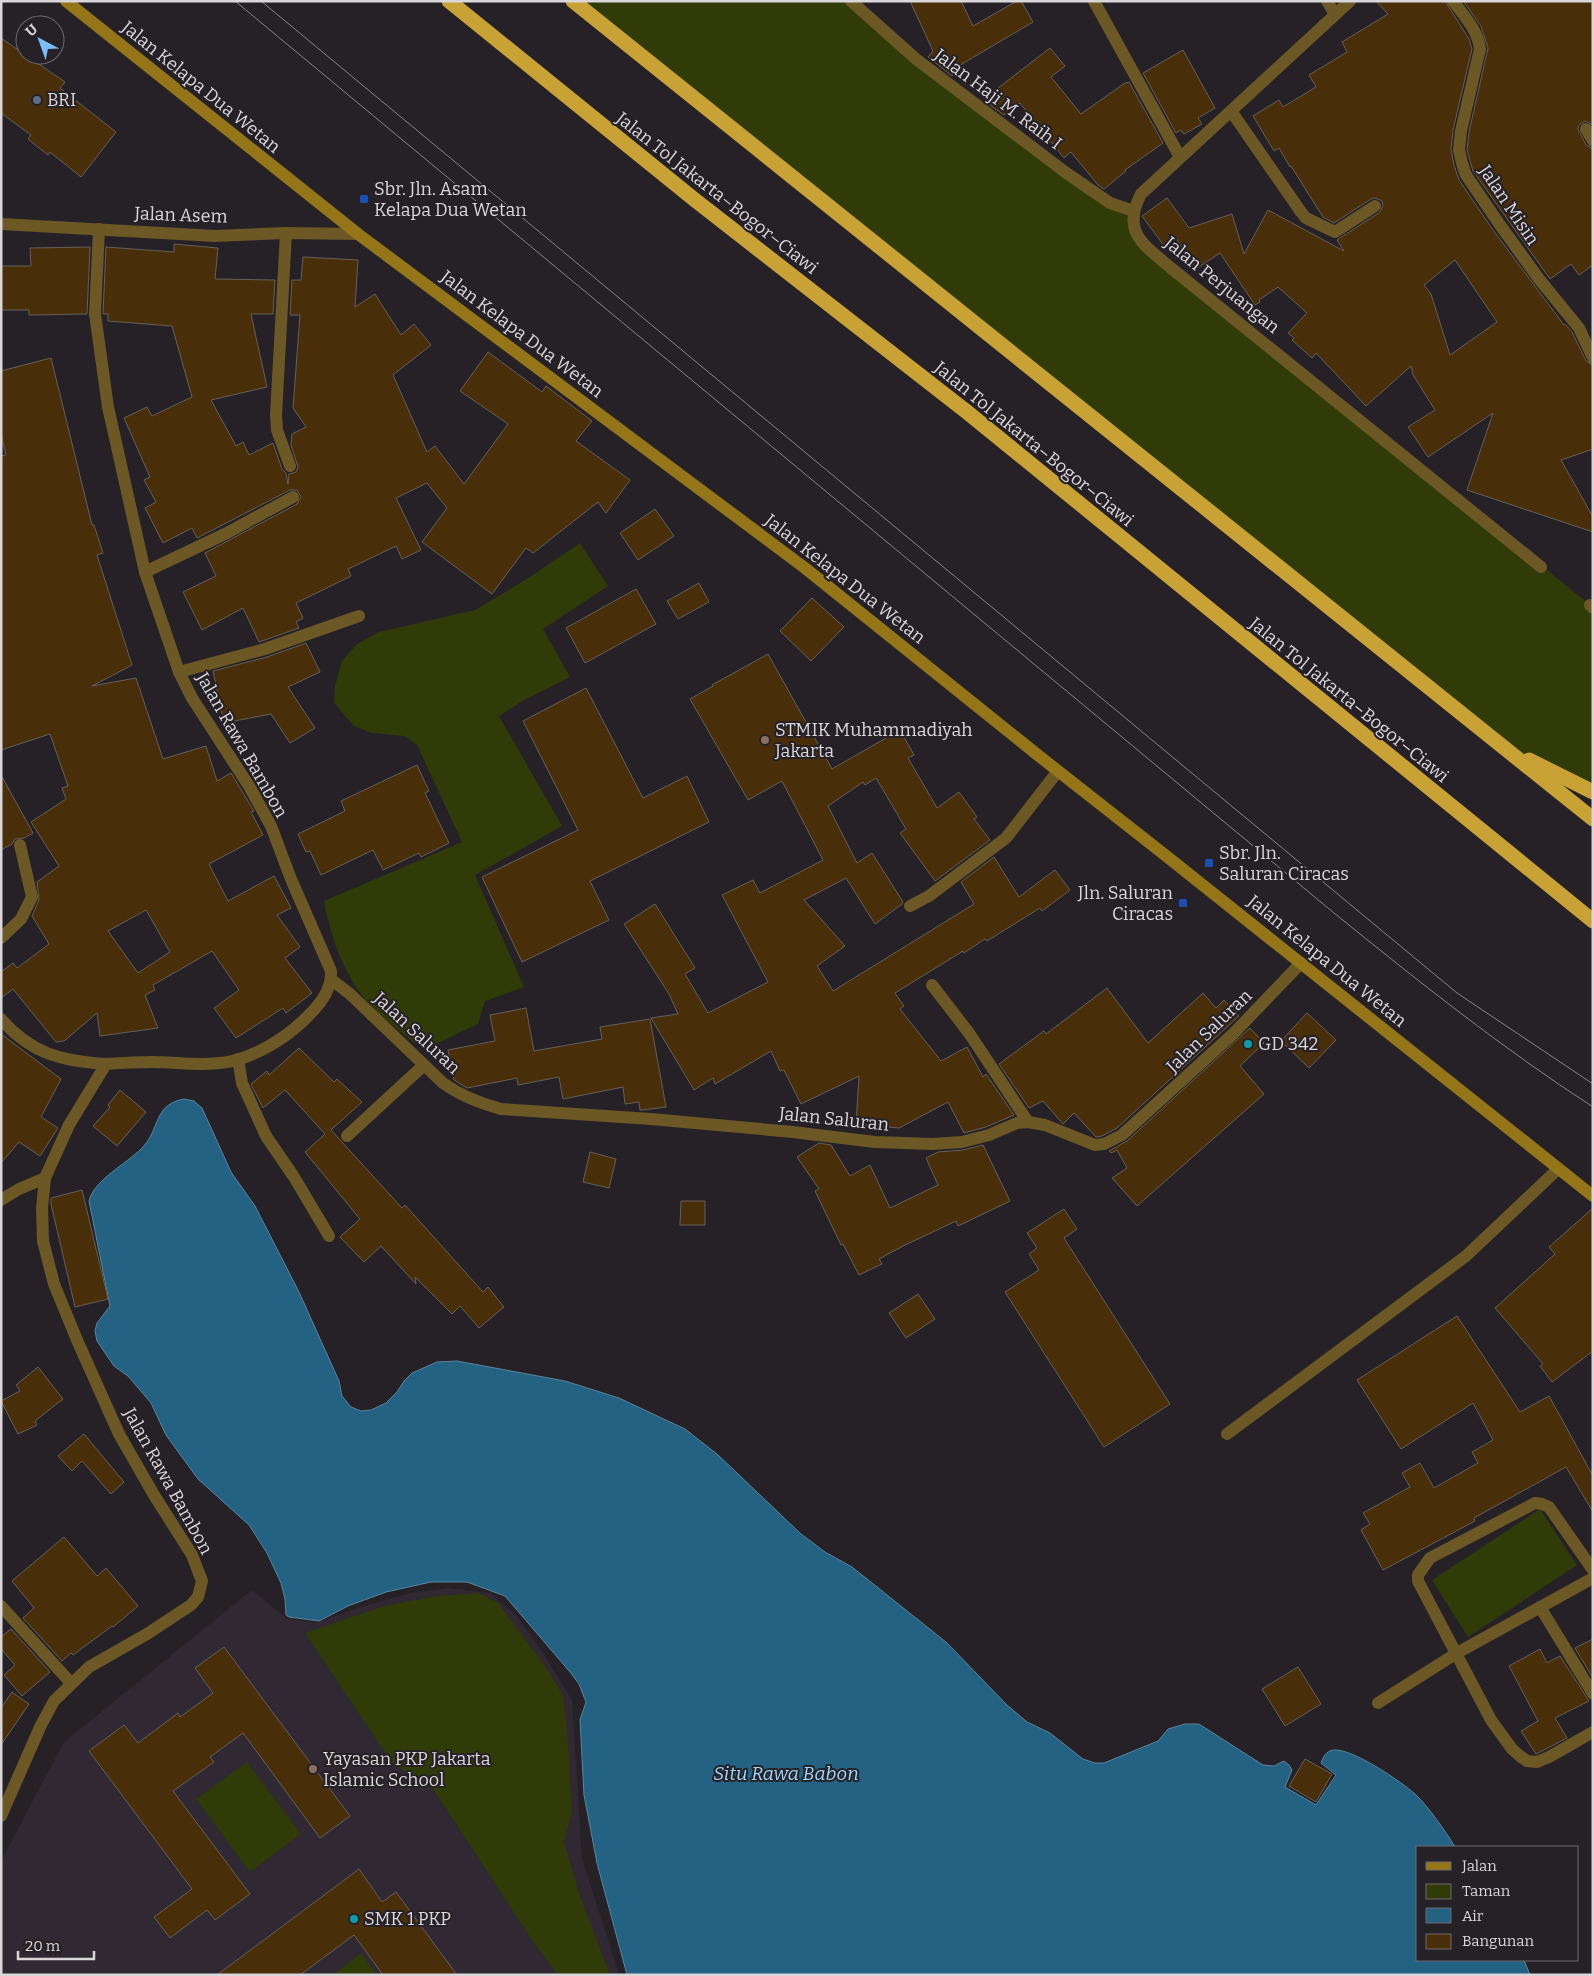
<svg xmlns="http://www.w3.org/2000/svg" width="1594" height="1976" viewBox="0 0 1594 1976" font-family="Bitter,serif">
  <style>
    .built { fill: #302833 }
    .green { fill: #313b07 }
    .water { fill: #236283; stroke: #5a859d }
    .building { fill: #482e09; stroke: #656059; fill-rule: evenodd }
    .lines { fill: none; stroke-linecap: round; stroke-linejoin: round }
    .street { stroke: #6b5825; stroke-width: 12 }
    .secondary { stroke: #947517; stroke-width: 12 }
    .highway { stroke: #c9a235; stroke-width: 15 }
    .tram { stroke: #888489; stroke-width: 1 }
    .service-dot { fill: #5c6f8a; stroke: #262127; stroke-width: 2 }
    .transit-dot { fill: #1a4fb4; stroke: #262127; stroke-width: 2 }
    .education-dot { fill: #8d6e63; stroke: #262127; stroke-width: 2 }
    .culture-dot { fill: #0f9aa8; stroke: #262127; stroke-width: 2 }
    .labels { text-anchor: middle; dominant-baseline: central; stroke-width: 4; stroke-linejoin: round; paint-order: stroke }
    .street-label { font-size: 18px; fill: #dad7db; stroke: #262127 }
    .poi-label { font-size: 18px; fill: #dad7db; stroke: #262127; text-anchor: start }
    .water-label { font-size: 19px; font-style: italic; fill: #9cd8fd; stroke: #262127 }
  </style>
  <rect width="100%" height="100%" fill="#262127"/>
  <path class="built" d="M448 1588 490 1593 516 1615 539 1647 572 1700 582 1858 619 1975H1V1861L64 1742 252 1590 286 1618 316 1623 354 1609 410 1593Z"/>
  <g class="green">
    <path d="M573 1H847L1094 192 1134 211 1137 235 1311 381 1593 607V792L1499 745Z"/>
    <path d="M580 543 608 586 543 629 570 677 526 699 499 716 562 826 475 875 524 987 485 1001 478 1024 436 1044 414 1043C398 1029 379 1016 365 999 343 973 330 934 324 901L462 842 417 745 404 736 372 733 354 726 334 703 335 686 342 661 357 644 379 632 475 610 527 579Z"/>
    <path d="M1540 1509 1577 1565 1468 1637 1432 1580Z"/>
    <path d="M478 1593 498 1603 545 1666 563 1695 569 1755 572 1811 564 1842 580 1896 610 1975H558L532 1940 433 1789 393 1764 305 1633 384 1606 437 1596Z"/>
    <path d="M247 1762 301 1834 250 1872 196 1799Z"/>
    <path d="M361 1953 377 1975H333Z"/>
  </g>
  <path class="water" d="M184 1099 194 1101 202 1108 231 1172 255 1206 299 1292 339 1381 342 1396 351 1407 361 1411 371 1410 386 1403 397 1392 404 1381 412 1373 437 1362 457 1361 565 1381 619 1398 685 1429 717 1454 801 1534 825 1552 852 1567 946 1642 1007 1705 1027 1722 1050 1733 1083 1759 1095 1763H1104L1158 1741 1168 1729 1185 1724H1199L1263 1765 1274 1766 1284 1761 1289 1765 1292 1770 1285 1787 1316 1805 1336 1775 1321 1763C1323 1758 1325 1753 1330 1751 1346 1743 1403 1783 1415 1794 1428 1806 1446 1832 1455 1847H1418V1960H1524L1530 1975H627L597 1863 584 1795 580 1720 586 1702 579 1684 570 1672 505 1596 467 1582H431L386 1592 348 1606 319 1621 289 1617 286 1615 285 1599 281 1583 267 1553 249 1525 198 1479 166 1435 151 1403 128 1376 114 1366 97 1341 95 1331 97 1323 110 1306 89 1201C94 1180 126 1164 141 1149 161 1130 152 1105 184 1099Z"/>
  <g class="building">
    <path d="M910 1H961L973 26 1017 1H1021L1033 22 962 64 952 76 928 57 933 51Z"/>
    <path d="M1376 1H1445L1469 39 1472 49 1453 130 1451 149 1454 165 1459 180 1493 230 1564 325 1565 324 1572 332 1586 361 1593 366V449L1561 460 1593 517V532L1467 490 1493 413 1428 457 1408 427 1435 410 1413 375 1411 366 1366 406 1316 353 1312 358 1292 340 1294 338 1288 333 1307 313 1278 287 1259 300 1260 302 1255 305 1220 253 1196 269 1176 238 1165 247 1142 216 1167 198 1189 228 1232 214 1244 254 1268 210 1344 251 1337 240 1380 212 1383 206 1382 201 1375 198 1371 199 1334 223 1323 217 1291 166 1290 167 1279 148 1274 151 1253 116 1279 100 1283 107 1316 87 1309 75 1347 52 1342 42 1388 14ZM1455 260 1497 322 1450 355 1431 294 1424 285Z"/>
    <path d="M1463 1H1593V125L1585 121 1579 125 1578 129 1586 145 1593 149V265L1579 275 1571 264 1550 279 1473 171 1467 150 1469 132 1488 48 1481 26Z"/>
    <path d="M1 38 65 82 60 88 116 132 81 177 50 152 48 155 28 139 31 135 1 113Z"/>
    <path d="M1050 48 1065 66 1051 77 1081 114 1125 83 1129 82 1163 143 1125 170 1126 171 1104 189 1098 185 1071 152 1064 158 1020 103 1004 115 991 106 985 98Z"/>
    <path d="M1183 50 1215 108 1198 118 1202 124 1184 134 1181 130 1176 133 1143 73Z"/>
    <path d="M174 244 218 248 215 279 275 280 273 314H251L267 387 211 400 236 446 243 442 249 455 273 443 282 469 286 473 288 484 289 474 296 472 298 467 291 445 292 434 306 427 293 408 300 315H290L292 280H301L303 257 358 260 355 307 375 294 401 335 414 324 431 345 393 375 427 452 435 446 464 484 508 424 460 391 488 352 542 392 546 386 592 421 576 441 630 480 606 513 598 502 533 553 526 548 492 594 422 542 447 508 427 483 396 498 421 550 402 559 396 546 348 569 351 576 296 603 303 618 296 622 299 628 259 642 243 608 202 630 183 592 216 576 205 553 297 504 301 497 297 490H290L197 538 192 528 163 543 145 508 156 502 144 480 150 477 124 418 147 407 152 416 192 397 172 326 108 321V314H103L106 247 174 252Z"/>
    <path d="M90 247 87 314 29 315V310H1V266H31L30 248Z"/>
    <path d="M51 358 92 525H94L103 553 97 555 132 665 92 686 136 678 163 759 206 746 217 781 231 773 254 811 251 812 263 835 209 864 228 901 274 876 291 908 277 915 300 947 285 958 312 993 286 1013 283 1008 236 1038 214 1008 239 990 212 951 153 985 155 990 145 995 158 1028 100 1036 97 1013 64 1041 56 1042 13 989 1 998V972L13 963 17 968 49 944 32 916 39 900 37 882 59 866 31 822 66 799 62 788 68 786 50 734 1 750V456L6 455 1 435V371ZM146 910 170 952 138 973 108 931Z"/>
    <path d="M655 509 674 536 638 560 620 533Z"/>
    <path d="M699 583 709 602 678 619 667 601Z"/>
    <path d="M636 589 656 624 585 663 566 628Z"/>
    <path d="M812 598 844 627 811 661 780 631Z"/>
    <path d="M306 643 320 672 288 687 315 728 290 743 271 714 224 723 213 671 267 657Z"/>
    <path d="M768 654 832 769 900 730 914 755 908 758 937 808 959 792 977 817 974 819 990 840 935 881 900 833 906 829 876 778 865 785 863 782 828 806 857 863 872 853 903 902 902 904 875 924 846 878 804 900 845 946 817 966 833 991 974 904 961 882 994 857 1019 897 1055 870 1070 890 1042 911 1040 908 987 941 985 939 964 953 963 951 895 993 904 1006 900 1009 941 1061 967 1047 983 1077 986 1074 1014 1115 986 1127 964 1133 948 1102 899 1128 856 1124 859 1076 801 1104 784 1070 780 1071 771 1051 715 1084 713 1078 694 1090 651 1018 678 1014 669 994 624 924 655 904 695 968 685 974 708 1013 768 982 722 895 753 880 760 893 823 860 782 781 748 800 690 699 713 686 712 685Z"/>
    <path d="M586 688 643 798 687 776 709 822 590 881 609 920 522 962 482 877 578 830 523 721Z"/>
    <path d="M417 765 429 791 425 793 449 843 421 857 419 853 383 870 373 850 321 875 310 851 306 852 298 834 345 811 341 801Z"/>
    <path d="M1 775 33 833 24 838 15 839 12 844 1 850Z"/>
    <path d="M1107 988 1148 1043 1203 993 1216 1008 1224 1000 1239 1016 1117 1128 1102 1136 1096 1137 1074 1113 1063 1124 1043 1101 1029 1108 999 1064 1044 1031 1046 1034Z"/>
    <path d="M526 1008 534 1051 602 1039 600 1027 650 1019 666 1107 643 1110H640L639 1102 625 1104 623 1087 563 1099 559 1077 518 1085 517 1078 467 1088 454 1080 448 1050 495 1041 490 1015Z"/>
    <path d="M1307 1013 1336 1040 1309 1068 1281 1041Z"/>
    <path d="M1250 1028 1264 1043 1240 1066 1264 1094 1137 1206 1112 1178 1127 1168 1117 1150 1111 1153 1109 1151 1127 1141Z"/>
    <path d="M1 1034 61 1079 41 1117 58 1128 40 1156 19 1142 1 1163Z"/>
    <path d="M299 1048 334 1082 337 1079 362 1102 331 1130 402 1208 405 1205 483 1292 488 1287 504 1307 479 1328 460 1306 452 1314 415 1277 416 1284 381 1246 364 1262 340 1237 360 1219 305 1152 325 1134 285 1090 263 1108 251 1084 267 1071 269 1075Z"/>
    <path d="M120 1090 146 1112 117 1146 93 1126 110 1107 108 1105Z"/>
    <path d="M819 1143 831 1145 850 1176 870 1165 890 1208 938 1185 926 1158 938 1152 963 1150 983 1145 1010 1201 958 1226 956 1221 903 1246 879 1259 882 1264 859 1275 843 1244 841 1245 815 1191 819 1189 797 1157Z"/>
    <path d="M590 1152 616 1159 609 1188 583 1182Z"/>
    <path d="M82 1190 108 1299 75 1307 51 1204V1198Z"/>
    <path d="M681 1201H705V1225H680Z"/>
    <path d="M1593 1208V1351L1552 1382 1540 1366 1543 1364 1495 1308 1555 1254 1549 1247Z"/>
    <path d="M1064 1209 1077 1229 1064 1238 1170 1404 1104 1447 1005 1292 1039 1270 1029 1254 1037 1248 1027 1233Z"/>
    <path d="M918 1294 935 1319 906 1338 889 1313Z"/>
    <path d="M1457 1316 1520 1412 1549 1396 1593 1476V1512L1566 1467 1474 1518 1475 1521 1383 1570 1361 1530 1370 1524 1363 1513 1410 1487 1402 1473 1420 1463 1434 1488 1478 1463 1472 1452 1493 1440 1473 1403 1401 1449 1357 1380Z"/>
    <path d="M38 1367 63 1399 35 1421 37 1425 18 1434 1 1401 20 1391 16 1385Z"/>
    <path d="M84 1434 124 1482 111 1494 82 1461 72 1471 58 1456Z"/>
    <path d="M64 1537 97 1576 106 1568 138 1606 113 1627 112 1626 73 1655 71 1653 62 1661 23 1618 34 1608 12 1581Z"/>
    <path d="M11 1629 50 1672 22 1696 4 1675 15 1665 1 1649V1637Z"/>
    <path d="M1593 1639V1678L1575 1648Z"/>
    <path d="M224 1647 350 1816 320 1838 243 1733 210 1757 214 1762 173 1791 250 1894 215 1920 207 1910 170 1938 154 1917 192 1889 89 1751 124 1725 138 1743 178 1713 180 1717 213 1693 195 1668Z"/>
    <path d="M1540 1649 1547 1663 1560 1656 1589 1701 1555 1718 1567 1738 1536 1754 1521 1731 1538 1721 1509 1666Z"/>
    <path d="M1298 1667 1321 1704 1285 1726 1262 1689Z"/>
    <path d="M12 1692 29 1704 1 1745V1708Z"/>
    <path d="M1305 1759 1332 1774 1316 1802 1289 1786Z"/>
    <path d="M359 1869 382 1902 396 1892 457 1975H383L354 1935 300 1975H217Z"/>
  </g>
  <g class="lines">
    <g class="street">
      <path d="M851 1 916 59 1065 172 1110 203 1134 211"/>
      <path d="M1094 1 1180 157"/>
      <path d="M1327 1 1335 14"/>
      <path d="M1350 1 1141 194C1121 232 1144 245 1171 268L1541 567"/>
      <path d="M1453 1C1464 16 1478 30 1480 49L1461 131 1459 150 1462 163 1466 175 1500 225 1539 279 1579 328 1593 358"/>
      <path d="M1231 111 1301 212 1306 218 1335 232 1375 206"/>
      <path d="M1586 129 1593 141"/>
      <path d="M1 224 215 236 286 233 358 234"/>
      <path d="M286 233 276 415 277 430 290 466"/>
      <path d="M145 572 227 533 293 497"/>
      <path d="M1590 605 1593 608"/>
      <path d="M179 672 265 649 359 616"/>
      <path d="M910 906 929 896 1006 838 1058 771"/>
      <path d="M1 938 21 919 32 897 20 845"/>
      <path d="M332 980 350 994 443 1083C461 1096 479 1103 501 1109L651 1119 793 1132 875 1142 933 1144 962 1142 989 1135 1017 1123 1028 1122 1045 1125 1095 1145 1104 1144 1122 1135 1233 1034 1301 963"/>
      <path d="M932 985 969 1033 1028 1122"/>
      <path d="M1 1019C31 1054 62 1061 106 1064"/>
      <path d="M238 1059 242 1083 266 1136 294 1177 329 1236"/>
      <path d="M347 1136 424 1065"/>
      <path d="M1 1200 19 1189 45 1178"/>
      <path d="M1227 1434 1466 1256 1558 1169"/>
      <path d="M1593 1570 1549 1507 1542 1504 1535 1503 1430 1558 1418 1575V1581L1491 1720 1512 1749 1520 1756 1527 1761 1537 1762 1549 1757 1593 1732"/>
      <path d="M1 1606 71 1683"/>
      <path d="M1540 1607 1593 1694"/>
      <path d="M1378 1703 1457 1653 1593 1578"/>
      <path d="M1 1816 41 1725 54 1701 89 1667 147 1634 191 1605 198 1597 202 1581 192 1555 154 1495 119 1434 77 1340 54 1284 43 1241 42 1208 45 1178 69 1125 106 1064C121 1063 136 1062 152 1062 180 1062 212 1068 240 1059 266 1050 291 1034 310 1014 322 1002 332 988 331 971L291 879 271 826 249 786 192 698 179 672 145 572 108 407 95 314 99 229"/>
    </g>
    <path class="secondary" d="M66 1 358 234 805 568 1039 756 1165 855 1593 1196"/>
    <g class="highway">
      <path d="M449 1 695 200 967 412 1593 921"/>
      <path d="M573 1 1593 819"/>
      <path d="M1529 760 1593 792"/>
    </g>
    <g class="tram">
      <path d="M235 1 1334 913C1418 981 1502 1048 1593 1107"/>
      <path d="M261 1 1457 993 1593 1084"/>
    </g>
  </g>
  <circle class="service-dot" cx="37" cy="100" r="5"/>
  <g class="transit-dot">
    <rect x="359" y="194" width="10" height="10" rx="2.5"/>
    <rect x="1204" y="858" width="10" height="10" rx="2.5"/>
    <rect x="1178" y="898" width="10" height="10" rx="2.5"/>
  </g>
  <g class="education-dot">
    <circle cx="765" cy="740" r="5"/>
    <circle cx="313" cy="1769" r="5"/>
  </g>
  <g class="culture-dot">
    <circle cx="1248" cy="1044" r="5"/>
    <circle cx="354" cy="1919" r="5"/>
  </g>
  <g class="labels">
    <g class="street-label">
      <text transform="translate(201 87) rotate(39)">Jalan Kelapa Dua Wetan</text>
      <text transform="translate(998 99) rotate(37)">Jalan Haji M. Raih I</text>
      <text transform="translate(717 193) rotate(38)">Jalan Tol Jakarta–Bogor–Ciawi</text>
      <text transform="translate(1509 205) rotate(56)">Jalan Misin</text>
      <text transform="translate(181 215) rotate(2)">Jalan Asem</text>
      <text transform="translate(1222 285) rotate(39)">Jalan Perjuangan</text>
      <text transform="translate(522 334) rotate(37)">Jalan Kelapa Dua Wetan</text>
      <text transform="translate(1034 444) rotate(39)">Jalan Tol Jakarta–Bogor–Ciawi</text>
      <text transform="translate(845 579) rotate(38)">Jalan Kelapa Dua Wetan</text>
      <text transform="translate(1349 700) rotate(39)">Jalan Tol Jakarta–Bogor–Ciawi</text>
      <text transform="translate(242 745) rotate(60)">Jalan Rawa Bambon</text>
      <text transform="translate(1327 961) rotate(39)">Jalan Kelapa Dua Wetan</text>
      <text transform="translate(1209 1031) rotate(-44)">Jalan Saluran</text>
      <text transform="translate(417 1033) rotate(43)">Jalan Saluran</text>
      <text transform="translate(834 1119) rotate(6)">Jalan Saluran</text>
      <text transform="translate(168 1481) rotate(61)">Jalan Rawa Bambon</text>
    </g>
    <g class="poi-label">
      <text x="47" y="100">BRI</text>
      <text x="374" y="189">Sbr. Jln. Asam<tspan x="374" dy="21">Kelapa Dua Wetan</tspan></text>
      <text x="775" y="730">STMIK Muhammadiyah<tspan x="775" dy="21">Jakarta</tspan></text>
      <text x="1219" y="853">Sbr. Jln.<tspan x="1219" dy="21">Saluran Ciracas</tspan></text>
      <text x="1173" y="893" text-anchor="end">Jln. Saluran<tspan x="1173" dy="21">Ciracas</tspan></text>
      <text x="1258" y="1044">GD 342</text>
      <text x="323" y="1759">Yayasan PKP Jakarta<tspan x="323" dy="21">Islamic School</tspan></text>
      <text x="364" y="1919">SMK 1 PKP</text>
    </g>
    <g class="water-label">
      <text x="786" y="1773">Situ Rawa Babon</text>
    </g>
  </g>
  <rect width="1594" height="1976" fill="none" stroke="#dad7db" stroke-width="5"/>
  <rect x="1416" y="1846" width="162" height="115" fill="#262127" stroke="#6e6a6f"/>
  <rect x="1426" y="1862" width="25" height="8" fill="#947517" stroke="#6e6a6f"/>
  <text x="1462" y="1871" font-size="15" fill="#dad7db">Jalan</text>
  <rect x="1426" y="1884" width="25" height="15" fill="#313b07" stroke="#6e6a6f"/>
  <text x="1462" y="1896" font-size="15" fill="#dad7db">Taman</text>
  <rect x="1426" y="1908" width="25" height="15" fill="#236283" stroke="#6e6a6f"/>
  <text x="1462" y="1921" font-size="15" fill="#dad7db">Air</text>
  <rect x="1426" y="1934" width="25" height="15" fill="#482e09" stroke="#6e6a6f"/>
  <text x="1462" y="1946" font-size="15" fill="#dad7db">Bangunan</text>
  <g transform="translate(40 40) rotate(319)"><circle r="24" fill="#262127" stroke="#6e6a6f"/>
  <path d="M0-4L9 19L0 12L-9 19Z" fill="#79bff8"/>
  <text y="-8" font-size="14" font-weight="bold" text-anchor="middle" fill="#dad7db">U</text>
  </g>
  <path d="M18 1951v8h76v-8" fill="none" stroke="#dad7db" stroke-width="2.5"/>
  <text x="25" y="1951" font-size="15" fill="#dad7db" stroke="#262127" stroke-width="4" paint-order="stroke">20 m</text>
</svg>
